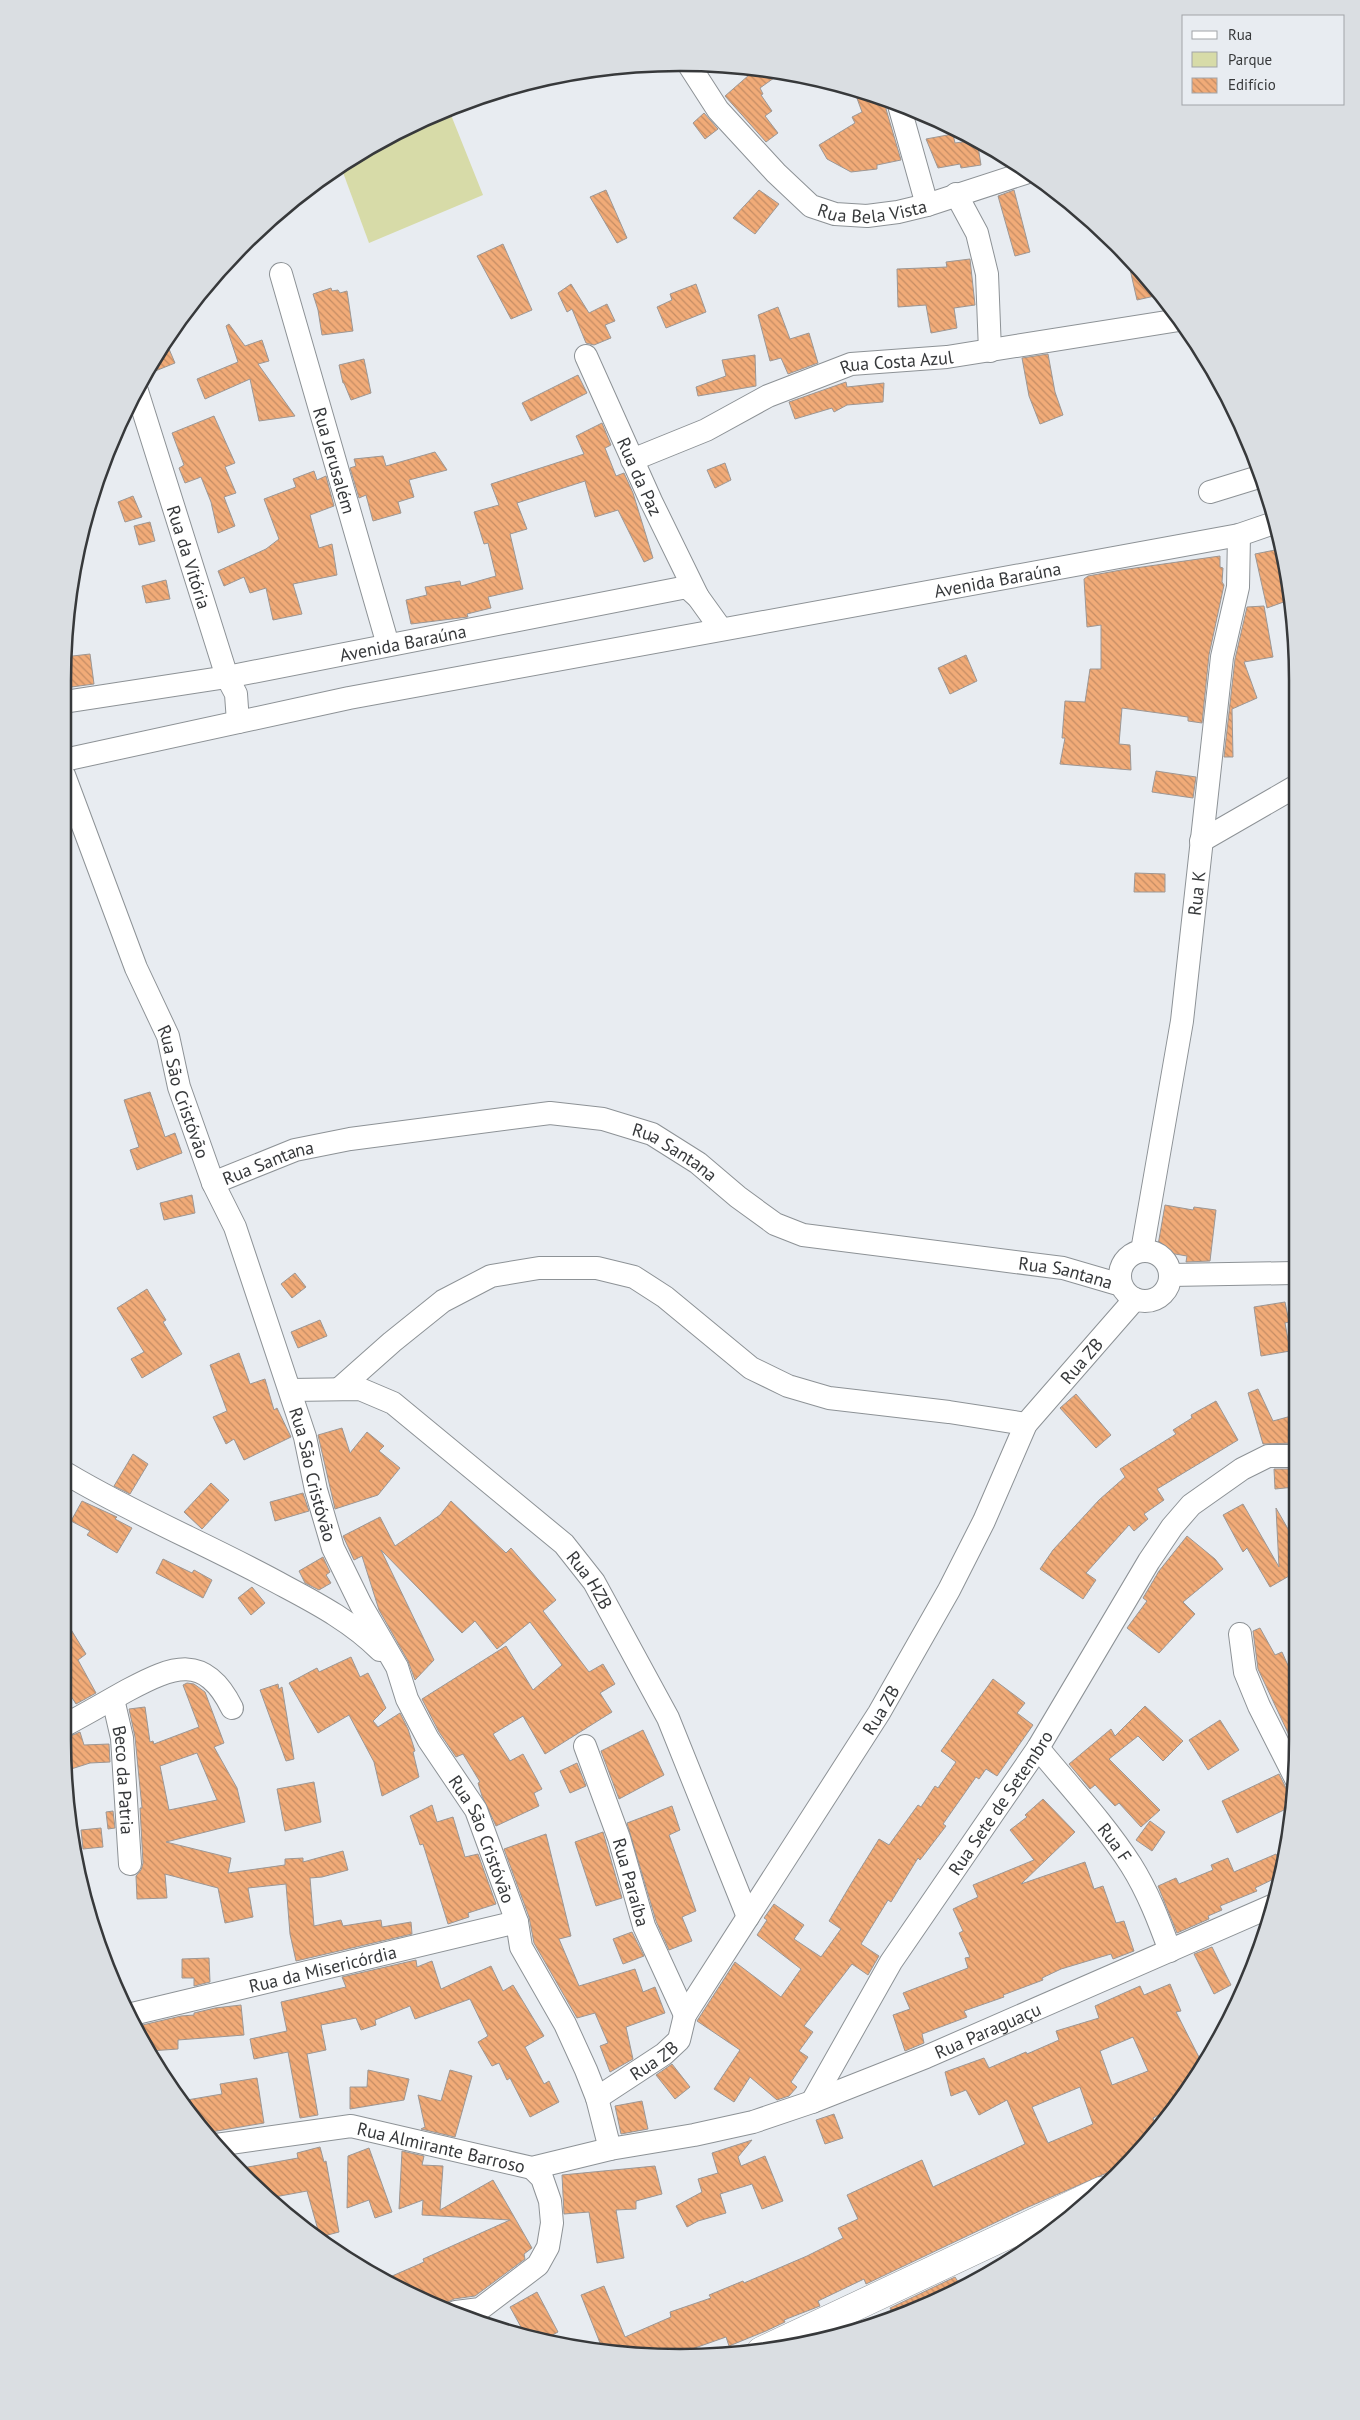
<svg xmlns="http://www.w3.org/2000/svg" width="1360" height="2420" viewBox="0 0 1360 2420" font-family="'PT Sans',sans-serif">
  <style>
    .park { fill: #d7dba8 }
    .building { fill: url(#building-back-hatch); stroke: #9d9794; fill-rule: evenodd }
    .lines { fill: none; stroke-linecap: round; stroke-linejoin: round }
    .minor-casing { stroke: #8d9296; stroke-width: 24 }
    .secondary-casing { stroke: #8d9296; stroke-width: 29 }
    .minor { stroke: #fff; stroke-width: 22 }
    .secondary { stroke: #fff; stroke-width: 28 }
    .labels { text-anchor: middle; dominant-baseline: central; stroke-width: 5; stroke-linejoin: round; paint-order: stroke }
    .street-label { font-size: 18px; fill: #37393b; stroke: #e8ecf1 }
    .rim { fill: none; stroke: #37393b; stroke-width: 2.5 }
  </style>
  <defs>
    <pattern id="building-back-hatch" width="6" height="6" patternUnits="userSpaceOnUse" patternTransform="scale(1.25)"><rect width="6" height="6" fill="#f1ab78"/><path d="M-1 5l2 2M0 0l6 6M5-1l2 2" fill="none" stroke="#c48c64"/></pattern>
  </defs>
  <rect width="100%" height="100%" fill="#e8ecf1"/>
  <path class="park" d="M449 110 483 195 369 243 341 167 407 126Z"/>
  <g class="building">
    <path d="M757 68 781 73 760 88 763 94 761 95 772 111 765 116 778 133 766 142 725 96Z"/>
    <path d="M854 90 888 99 886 109 901 160 877 165V169L851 172 827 159 819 145 855 123 852 117 862 112Z"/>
    <path d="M704 113 718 129 705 139 693 123Z"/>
    <path d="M953 134 955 143 977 140 981 165 961 168 960 164 938 168 926 139Z"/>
    <path d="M606 190 627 238 617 243 590 197Z"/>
    <path d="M759 190 779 204 755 234 733 218Z"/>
    <path d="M1014 190 1030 252 1015 256 998 196Z"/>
    <path d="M503 244 532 310 511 319 477 256Z"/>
    <path d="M1127 256 1150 284 1159 295 1137 300Z"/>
    <path d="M970 259 975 305 954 308 957 328 931 333 926 305 898 307 897 269 947 267 946 262Z"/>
    <path d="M571 284 589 313 607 304 615 321 605 325 611 338 594 345 586 343 572 309 567 312 558 293Z"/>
    <path d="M696 284 706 312 666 328 657 307 672 300 670 294Z"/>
    <path d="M331 288 332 291 338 290 340 293 347 291 353 331 322 335 318 310 313 294Z"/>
    <path d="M778 307 790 339 809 333 818 363 788 374 781 358 770 361 758 315Z"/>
    <path d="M229 324 245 346 262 340 269 361 258 364 295 416 259 421 250 379 205 399 197 379 238 362 226 326Z"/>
    <path d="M166 342 175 363 143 376 145 371Z"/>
    <path d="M1048 354 1055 392 1063 415 1040 424 1029 396 1022 358Z"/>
    <path d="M755 355 756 386 698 396 696 387 726 376 722 360Z"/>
    <path d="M364 359 371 393 351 400 344 383H343L339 365Z"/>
    <path d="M578 375 587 393 531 421 522 403Z"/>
    <path d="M846 382 847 387 884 383 883 402 847 405 834 412 832 408 795 419 789 402Z"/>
    <path d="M214 416 235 463 225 467 236 493 224 497 235 526 218 533 211 502 201 477 185 483 179 468 184 465 172 433Z"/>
    <path d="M602 423 611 445 605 448 616 476 624 473 633 493 653 558 644 562 618 510 595 517 585 481 517 503 527 529 510 534 523 589 488 597 491 608 467 614 468 617 411 624 406 600 427 595 425 587 460 581 461 586 496 576 488 543 484 544 474 512 499 505 491 484 584 454 576 436Z"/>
    <path d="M435 452 447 470 409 480 414 497 398 502 401 513 373 521 366 495 359 498 350 468 356 466 354 459 383 456 386 466Z"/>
    <path d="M725 463 731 480 715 488 707 470Z"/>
    <path d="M314 471 317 480 326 476 334 506 310 515 319 548 332 544 337 575 293 584 302 614 273 620 266 588 250 593 244 577 224 586 218 571 266 549 279 539 264 499 296 487 293 479Z"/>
    <path d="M133 496 142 517 125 522 118 502Z"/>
    <path d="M150 522 155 541 139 545 134 526Z"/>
    <path d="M1275 550 1277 560 1283 558 1292 599 1267 608 1255 554Z"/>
    <path d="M1220 556V567L1223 568 1222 582 1224 585 1209 655 1202 723 1188 721V717L1122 708 1119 744 1130 745 1131 770 1060 764 1065 738H1062L1065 701 1085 702 1090 669H1101V625L1087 627 1084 579 1088 576 1121 570Z"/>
    <path d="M166 580 170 599 146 603 142 586Z"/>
    <path d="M1264 606 1273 657 1244 662 1257 698 1232 709 1233 757H1224L1235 659 1247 607Z"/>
    <path d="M90 654 94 684 64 688V657Z"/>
    <path d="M966 655 977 681 950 694 938 668Z"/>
    <path d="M1156 771 1196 777 1193 798 1152 792Z"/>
    <path d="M1135 873 1165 874V892H1134Z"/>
    <path d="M150 1092 165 1137 175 1133 182 1153 137 1170 130 1150 139 1147 124 1100Z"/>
    <path d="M192 1195 195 1213 164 1220 160 1203Z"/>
    <path d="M1165 1205 1193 1210 1194 1207 1216 1210 1210 1261 1186 1262 1187 1256 1157 1251Z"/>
    <path d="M295 1273 306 1287 292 1298 281 1284Z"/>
    <path d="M147 1289 166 1320 163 1322 182 1354 142 1378 131 1359 144 1352 117 1308Z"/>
    <path d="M1285 1302 1289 1322 1285 1323 1290 1351 1261 1356 1254 1307Z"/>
    <path d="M320 1320 327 1336 298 1348 291 1332Z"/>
    <path d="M239 1353 250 1384 265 1379 274 1410 277 1408 291 1437 244 1460 234 1439 226 1444 213 1417 227 1411 210 1365Z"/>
    <path d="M1258 1389 1273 1421 1295 1415V1443L1263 1444 1248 1393Z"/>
    <path d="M1076 1394 1111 1435 1096 1448 1060 1408Z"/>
    <path d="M1216 1401 1238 1440 1157 1489 1164 1500 1144 1514 1148 1519 1134 1531 1129 1525 1086 1573 1096 1580 1083 1599 1040 1569 1053 1550 1099 1500 1125 1477 1120 1469 1176 1434 1173 1430 1192 1418 1191 1415Z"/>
    <path d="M342 1428 350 1453 367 1432 384 1446 379 1451 400 1468 378 1495 335 1509 318 1435Z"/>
    <path d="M133 1454 148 1464 130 1494 114 1486Z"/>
    <path d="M1274 1469H1295V1487L1275 1489Z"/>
    <path d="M211 1483 229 1500 202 1529 184 1512Z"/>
    <path d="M303 1493 309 1511 275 1521 270 1502Z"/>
    <path d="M82 1501 117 1517 115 1519 132 1528 117 1553 87 1535 90 1531 71 1521Z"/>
    <path d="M451 1501 506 1553 511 1548 556 1600 543 1611 589 1672 603 1664 615 1684 600 1693 612 1712 545 1754 523 1716 493 1734 510 1761 523 1754 542 1789 534 1793 539 1806 496 1826 482 1796 478 1783 480 1782 463 1754 456 1757 439 1732 422 1699 506 1646 533 1690 562 1665 530 1622 497 1649 475 1621 462 1633 381 1550 434 1660 415 1680 408 1661 379 1610 362 1556 354 1560 343 1536 380 1517 395 1546 440 1515Z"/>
    <path d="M1243 1504 1279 1567 1276 1508 1295 1541 1296 1572 1270 1587 1247 1548 1243 1552 1223 1515Z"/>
    <path d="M1187 1536 1215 1559 1223 1569 1183 1602 1195 1614 1159 1653 1127 1628 1147 1601 1143 1598 1159 1571Z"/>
    <path d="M323 1557 330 1572 326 1575 331 1583 319 1590 305 1583 299 1571Z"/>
    <path d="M163 1559 192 1573 194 1570 212 1580 203 1598 156 1573Z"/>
    <path d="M252 1587 265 1603 251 1615 238 1598Z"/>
    <path d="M67 1623 86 1654 78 1660 96 1693 76 1704 67 1690Z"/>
    <path d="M1260 1628 1275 1655 1282 1652 1291 1672 1296 1670V1750L1258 1669 1253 1631Z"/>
    <path d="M351 1657 360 1677 368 1673 386 1708 373 1721 378 1727 400 1713 408 1729 415 1751 413 1752 419 1777 382 1796 374 1762 349 1715 318 1733 289 1683 317 1668 319 1672Z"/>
    <path d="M993 1679 1025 1703 1017 1713 1033 1725 997 1776 986 1769 979 1779 976 1777 943 1824 946 1826 920 1860 918 1858 891 1902 888 1900 861 1944 879 1956 868 1975 852 1964 804 2026 813 2032 799 2051 808 2057 791 2082 797 2087 789 2096 777 2100 750 2077 734 2102 714 2089 740 2050 697 2021 735 1962 781 1997 801 1969 757 1935 767 1920 764 1918 774 1904 804 1925 794 1939 821 1957 841 1929 829 1921 851 1884 879 1839 889 1845 918 1805 921 1807 935 1786 938 1788 956 1762 941 1751Z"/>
    <path d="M187 1683 194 1684 205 1692 224 1743 214 1747 237 1788 245 1822 166 1842 231 1858 228 1873 285 1865V1859L303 1858V1862L343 1851 348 1870 322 1877 310 1878 314 1926 341 1920 343 1926 381 1920 382 1927 411 1922 412 1934 296 1961 290 1934 286 1884 248 1888 253 1917 225 1923 218 1888 165 1874 167 1898 137 1899 136 1876 141 1870 143 1863 140 1808H142L135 1737 129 1709 145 1707 150 1742 153 1741 154 1744 199 1727 183 1685ZM197 1753 217 1800 169 1810 160 1766Z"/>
    <path d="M278 1684 279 1689 282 1687 294 1759 286 1761 260 1690Z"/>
    <path d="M1145 1706 1183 1741 1163 1761 1138 1736 1109 1759 1160 1810 1141 1827 1119 1803 1115 1806 1095 1785 1090 1789 1069 1764 1111 1729 1115 1736Z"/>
    <path d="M1220 1720 1239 1750 1208 1770 1189 1740Z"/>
    <path d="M643 1730 664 1775 619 1799 601 1751Z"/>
    <path d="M80 1732 84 1745 109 1744 110 1762 90 1763 68 1770V1737Z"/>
    <path d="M577 1763 586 1786 570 1793 560 1771Z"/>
    <path d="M1279 1774 1293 1802 1292 1806 1237 1833 1222 1801Z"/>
    <path d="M314 1782 321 1822 285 1831 277 1789Z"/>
    <path d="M1043 1799 1075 1832 1021 1884 1085 1862 1094 1889 1103 1886 1116 1923 1124 1921 1134 1951 1113 1959 1111 1954 1061 1969 1042 1978 1043 1980 1003 1995 1004 1997 964 2011 967 2017 922 2034 924 2043 905 2051 893 2015 910 2009 903 1993 968 1968 965 1958 970 1957 959 1933 963 1931 953 1909 978 1897 973 1885 1034 1860 1010 1830 1027 1817 1025 1815Z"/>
    <path d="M432 1805 437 1822 453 1817 465 1857 478 1854 496 1904 468 1913 469 1917 448 1924 423 1844 420 1845 410 1816Z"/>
    <path d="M672 1806 680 1830 669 1835 696 1911 682 1917 692 1941 669 1950 656 1921 627 1823Z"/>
    <path d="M113 1811 115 1828 108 1829 106 1812Z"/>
    <path d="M1150 1821 1165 1832 1152 1851 1136 1840Z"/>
    <path d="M101 1828 103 1847 83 1849 81 1830Z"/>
    <path d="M603 1832 622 1898 596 1906 575 1842Z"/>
    <path d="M546 1834 571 1936 559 1939 579 1986 635 1969 643 1992 655 1987 665 2013 626 2027 633 2059 610 2072 600 2046 608 2043 595 2013 577 2018 534 1943 529 1917 504 1849Z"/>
    <path d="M1276 1854 1282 1867 1280 1876 1255 1888 1257 1891 1220 1906 1222 1910 1208 1916 1209 1919 1177 1933 1158 1886 1176 1878 1179 1884 1213 1870 1211 1865 1228 1858 1234 1872Z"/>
    <path d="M632 1932 644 1956 623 1964 613 1939Z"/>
    <path d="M1212 1947 1231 1985 1214 1994 1194 1954Z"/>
    <path d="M209 1958 210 1982 194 1986V1978H182V1959Z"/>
    <path d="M416 1960 417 1967 432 1961 441 1989 491 1966 503 1991 513 1985 544 2036 525 2047 544 2084 549 2081 559 2102 530 2117 510 2078 507 2080 499 2063 492 2066 478 2042 488 2036 470 1999 415 2019 410 2006 375 2020 376 2025 361 2030 356 2018 321 2025 326 2050 307 2054 318 2115 300 2118 288 2052 254 2059 250 2039 287 2031 281 2002 346 1987 342 1977Z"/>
    <path d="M1170 1984 1181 2011 1176 2012 1203 2065 1171 2109 1153 2118 1157 2129 1137 2154 1121 2161 1123 2166 1026 2208 866 2284 864 2279 818 2301 820 2306 784 2320 785 2322 766 2331 729 2346 726 2337 675 2355 596 2351 602 2348 581 2295 604 2286 625 2337 671 2317 670 2312 711 2298 709 2295 743 2281 744 2283 807 2256 843 2238 838 2228 858 2219 847 2195 922 2160 933 2187 1025 2144 1007 2100 979 2115 966 2090 951 2096 945 2072 984 2058 989 2068 1026 2052 1027 2054 1059 2040 1056 2031 1099 2018 1095 2006 1140 1986 1144 1995ZM1133 2037 1148 2071 1112 2085 1100 2051ZM1080 2087 1093 2124 1048 2143 1032 2107Z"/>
    <path d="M241 2005 244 2035 178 2040V2049L150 2051 138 2033V2026L181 2016 194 2015V2013L215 2008Z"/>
    <path d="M672 2064 690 2087 675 2099 656 2075Z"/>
    <path d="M368 2070 409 2079 404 2100 350 2109V2087H367Z"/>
    <path d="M450 2070 472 2076 455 2137 421 2129 425 2127 418 2095 441 2101Z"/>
    <path d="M257 2078 264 2123 205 2133 181 2101 222 2094 220 2084Z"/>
    <path d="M642 2101 648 2129 621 2134 615 2106Z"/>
    <path d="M834 2114 843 2138 825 2144 816 2120Z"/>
    <path d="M752 2140 738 2157 741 2166 765 2156 783 2201 762 2209 752 2184 720 2194 726 2213 698 2221 687 2227 676 2206 702 2192 698 2179 718 2173 712 2153Z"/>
    <path d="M320 2147 324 2162 326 2161 339 2232 320 2237 307 2191 269 2198 237 2169 298 2158 297 2153Z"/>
    <path d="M369 2148 392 2212 375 2218 369 2200 347 2208 348 2156Z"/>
    <path d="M402 2151 424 2156 422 2165 443 2166 440 2210 493 2180 532 2248 524 2254 525 2259 475 2296 454 2299 448 2302 444 2308 407 2294 383 2280 424 2262 423 2259 510 2220 422 2215 423 2200 399 2209Z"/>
    <path d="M655 2166 662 2194 636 2201V2209L616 2210 624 2258 597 2263 589 2212 564 2214 562 2175Z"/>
    <path d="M955 2277 962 2288 916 2311 894 2317 890 2308Z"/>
    <path d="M537 2292 558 2332 543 2340 527 2338 510 2307Z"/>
  </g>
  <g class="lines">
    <defs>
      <g id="minor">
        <path id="s1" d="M689 65 718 110 776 173 811 206 835 214 867 216 898 212 927 205 1025 173"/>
        <path d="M899 105 927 205"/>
        <path d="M956 194 977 233 987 274 990 351"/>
        <path id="s2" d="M281 274 388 645"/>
        <path id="s3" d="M586 356 651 501 698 597"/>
        <path id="s4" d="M137 391 227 677 236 694 238 722"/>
        <path id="s5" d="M632 460 706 430 768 396 851 364 947 357 1179 320"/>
        <path d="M1210 492 1262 476"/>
        <path id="s6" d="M64 702 227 677 687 587 698 597 721 629"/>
        <path id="s7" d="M64 760 349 698 1239 535 1274 523"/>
        <path id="s8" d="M64 775 136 968 168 1036 179 1087 213 1183 235 1227 305 1437 316 1490 333 1548 361 1605 397 1667 407 1699 428 1739 476 1810 517 1922 521 1947 565 2024 586 2070 597 2098 610 2149"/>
        <path d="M1201 841 1293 788"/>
        <path id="s9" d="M213 1183 295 1150 350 1139 550 1113 603 1119 652 1134 698 1163 738 1197 775 1224 803 1235 1063 1268 1121 1285"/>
        <path id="s10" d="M1142 1251 1182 1021 1222 657 1238 587 1239 535"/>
        <circle cx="1145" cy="1276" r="25"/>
        <path d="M1170 1275 1294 1273"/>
        <path d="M339 1389 392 1342 443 1301 491 1276 539 1268H597L634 1277 665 1297 751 1368 788 1386 829 1398 949 1412 1026 1424"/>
        <path id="s11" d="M290 1390 360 1389 393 1403 564 1544 594 1582 668 1718 748 1917"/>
        <path d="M67 1474C137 1516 214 1547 286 1587 320 1605 353 1623 380 1650"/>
        <path d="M1240 1634 1245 1672 1259 1706 1296 1779"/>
        <path id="s12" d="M113 1699 122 1738 130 1864"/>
        <path d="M67 1724C88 1713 108 1701 128 1690 173 1666 205 1653 232 1708"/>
        <path id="s13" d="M585 1746 619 1838 644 1926 685 2015"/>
        <path id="s14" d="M1038 1748C1069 1786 1104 1823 1131 1865 1148 1892 1159 1921 1170 1951"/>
        <path id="s15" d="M128 2015 517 1922"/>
        <path id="s16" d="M597 2098 664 2054 679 2040 685 2015 879 1713 949 1590 984 1521 1026 1424 1135 1299"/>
        <path id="s17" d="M812 2102 891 1962 1038 1748 1149 1561 1172 1527 1191 1505 1242 1469 1268 1456H1295"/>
        <path id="s18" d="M216 2145 351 2126 532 2168 610 2149 694 2135 753 2122 812 2102 926 2057 1274 1905"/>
        <path d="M456 2312 480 2309 538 2265 548 2247 552 2223 550 2201 542 2178 532 2168"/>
      </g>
      <path id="secondary" d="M761 2351 1101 2191"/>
    </defs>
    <use href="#minor" class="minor-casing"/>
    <use href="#secondary" class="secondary-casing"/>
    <use href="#minor" class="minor"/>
    <use href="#secondary" class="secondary"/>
  </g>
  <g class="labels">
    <g class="street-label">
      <text stroke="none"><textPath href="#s1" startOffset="250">Rua Bela Vista</textPath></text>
      <text stroke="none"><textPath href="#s5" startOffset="285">Rua Costa Azul</textPath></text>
      <text stroke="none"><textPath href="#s2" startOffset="194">Rua Jerusalém</textPath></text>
      <text stroke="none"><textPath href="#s3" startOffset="132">Rua da Paz</textPath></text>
      <text stroke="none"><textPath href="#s4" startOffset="174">Rua da Vitória</textPath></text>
      <text stroke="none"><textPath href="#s7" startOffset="951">Avenida Baraúna</textPath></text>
      <text stroke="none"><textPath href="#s6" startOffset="344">Avenida Baraúna</textPath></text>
      <text stroke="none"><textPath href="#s10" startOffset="362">Rua K</textPath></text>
      <text stroke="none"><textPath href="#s8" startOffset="339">Rua São Cristóvão</textPath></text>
      <text stroke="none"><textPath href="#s9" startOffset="479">Rua Santana</textPath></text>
      <text stroke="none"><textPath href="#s9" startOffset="59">Rua Santana</textPath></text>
      <text stroke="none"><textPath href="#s9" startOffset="899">Rua Santana</textPath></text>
      <text stroke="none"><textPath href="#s16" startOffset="894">Rua ZB</textPath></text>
      <text stroke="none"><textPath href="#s8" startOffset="744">Rua São Cristóvão</textPath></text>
      <text stroke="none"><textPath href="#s11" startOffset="372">Rua HZB</textPath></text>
      <text stroke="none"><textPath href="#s16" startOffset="489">Rua ZB</textPath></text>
      <text stroke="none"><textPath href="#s12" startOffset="82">Beco da Patria</textPath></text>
      <text stroke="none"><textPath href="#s17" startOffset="354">Rua Sete de Setembro</textPath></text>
      <text stroke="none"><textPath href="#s8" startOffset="1149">Rua São Cristóvão</textPath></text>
      <text stroke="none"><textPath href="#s14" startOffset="122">Rua F</textPath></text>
      <text stroke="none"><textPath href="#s13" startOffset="144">Rua Paraíba</textPath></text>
      <text stroke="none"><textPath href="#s15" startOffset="200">Rua da Misericórdia</textPath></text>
      <text stroke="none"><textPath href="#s18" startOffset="800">Rua Paraguaçu</textPath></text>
      <text stroke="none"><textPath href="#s16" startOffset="68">Rua ZB</textPath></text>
      <text stroke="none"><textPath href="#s18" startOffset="229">Rua Almirante Barroso</textPath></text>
    </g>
  </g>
  <path d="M0 0H1360V2420H0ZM680 71H680A609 609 0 0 1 1289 680V1740A609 609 0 0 1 680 2349H680A609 609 0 0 1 71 1740V680A609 609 0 0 1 680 71Z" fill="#dadee2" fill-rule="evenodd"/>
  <path class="rim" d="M680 71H680A609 609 0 0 1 1289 680V1740A609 609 0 0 1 680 2349H680A609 609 0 0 1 71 1740V680A609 609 0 0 1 680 71Z"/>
  <rect x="1182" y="15" width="162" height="90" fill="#e8ecf1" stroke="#a1a4a8"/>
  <rect x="1192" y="31" width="25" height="8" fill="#ffffff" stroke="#a1a4a8"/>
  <text x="1228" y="40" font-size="15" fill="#37393b">Rua</text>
  <rect x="1192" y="52" width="25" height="15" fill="#d7dba8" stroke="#a1a4a8"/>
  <text x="1228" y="65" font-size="15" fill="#37393b">Parque</text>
  <rect x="1192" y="78" width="25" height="15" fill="url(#building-back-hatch)" stroke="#a1a4a8"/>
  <text x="1228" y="90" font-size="15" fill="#37393b">Edifício</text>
</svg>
